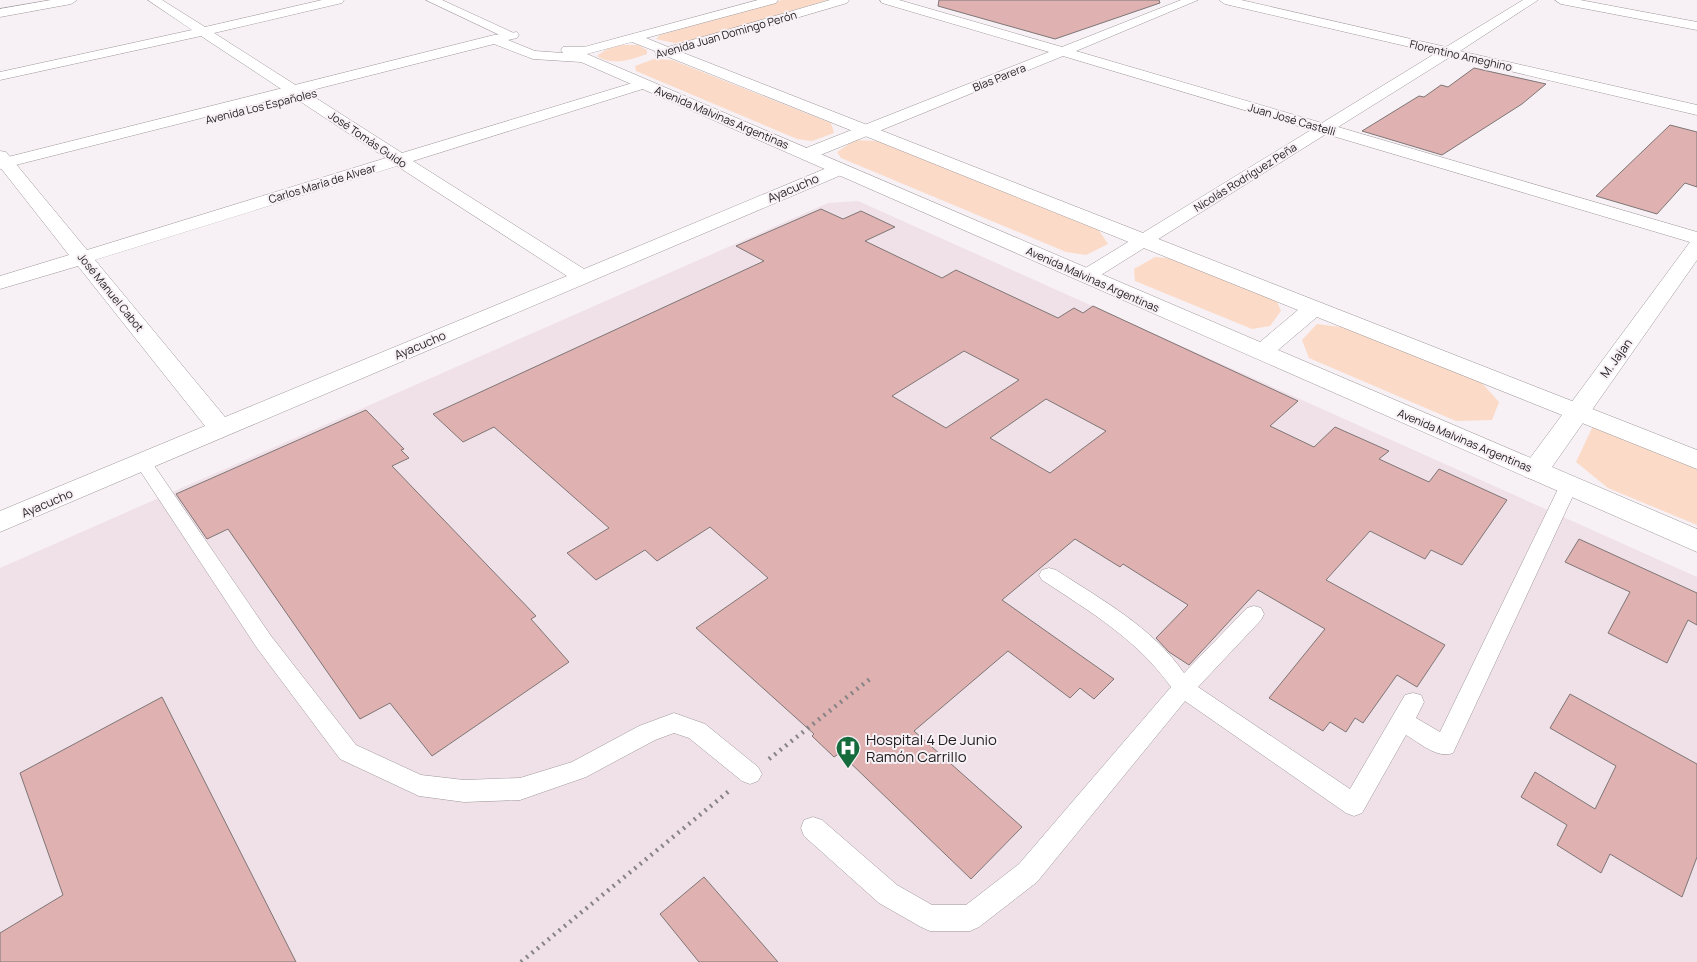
<svg xmlns="http://www.w3.org/2000/svg" width="1697" height="962" viewBox="0 0 1697 962" font-family="Manrope,sans-serif">
  <style>
    .built { fill: #f0e1e8 }
    .green { fill: #fbdbc8 }
    .building { fill: #dfb1b1; stroke: #7e7676; fill-rule: evenodd }
    .lines { fill: none; stroke-linecap: round; stroke-linejoin: round }
    .service-casing { stroke: #9f989b; stroke-width: 1 }
    .minor-casing { stroke: #9f989b; stroke-width: 1 }
    .secondary-casing { stroke: #9f989b; stroke-width: 1 }
    .path { stroke: #888486; stroke-width: 4.5; stroke-dasharray: 2 5; stroke-linecap: butt }
    .service { fill: #fff; fill-rule: evenodd }
    .minor { fill: #fff; fill-rule: evenodd }
    .secondary { fill: #fff; fill-rule: evenodd }
    .labels { text-anchor: middle; dominant-baseline: central; stroke-width: 4; stroke-linejoin: round; paint-order: stroke }
    .far-street-label { font-size: 11px; fill: #1e1c1d; stroke: #f7f0f4 }
    .street-label { font-size: 12px; fill: #1e1c1d; stroke: #f7f0f4 }
    .near-poi-label { font-size: 15px; fill: #1e1c1d; stroke: #f7f0f4; text-anchor: start }
  </style>
  <rect width="100%" height="100%" fill="#f7f0f4"/>
  <path class="built" d="M858 201 1697 577V962H0V568L828 203Z"/>
  <g class="green">
    <path d="M782 0H828L679 44 656 39 660 35Z"/>
    <path d="M621 45H638L647 50V54C630 60 613 66 597 56L607 49Z"/>
    <path d="M654 59 672 60 831 123 834 133 812 141 797 139 636 71 635 66Z"/>
    <path d="M855 140 878 141 1098 229 1108 244 1086 255 1066 252 841 158 837 152Z"/>
    <path d="M1155 257 1177 259 1276 299 1281 311 1270 326 1252 329 1135 281 1134 269Z"/>
    <path d="M1317 324 1348 328 1480 381 1499 402 1492 420 1456 421 1309 358 1302 340Z"/>
    <path d="M1593 426 1697 468V525L1608 488 1576 462Z"/>
  </g>
  <g class="building">
    <path d="M939 0H1159L1160 3 1055 39 938 6Z"/>
    <path d="M1474 68 1546 84 1522 104 1442 155 1362 131 1419 96 1424 97 1441 85 1448 87Z"/>
    <path d="M1670 125 1697 132V187L1685 183 1657 214 1596 196Z"/>
    <path d="M821 209 843 219 861 211 895 227 865 241 942 278 956 270 1058 318 1074 308 1083 313 1093 306 1298 401 1270 426 1314 447 1335 427 1389 451 1379 459 1429 482 1439 469 1507 500 1462 565 1431 550 1425 559 1370 531 1326 580 1445 645 1417 687 1397 675 1363 723 1355 718 1346 732 1330 722 1323 731 1269 698 1325 629 1258 590 1189 665 1169 652 1156 638 1188 605 1123 564 1120 567 1075 539 1002 600 1114 679 1094 699 1080 688 1070 698 1008 651 914 731 1022 827 971 879 840 753 834 757 812 736 814 734 696 628 768 578 710 527 657 561 645 550 596 580 567 553 609 528 494 427 463 442 433 414 764 261 736 246ZM964 351 1019 380 946 428 892 396ZM1046 399 1106 431 1050 473 990 438Z"/>
    <path d="M366 410 404 449 401 450 409 458 392 466 536 616 531 619 569 662 432 756 390 703 360 719 228 529 207 539 176 494Z"/>
    <path d="M1579 539 1697 593V625L1688 620 1667 663 1608 633 1630 592 1565 562Z"/>
    <path d="M1570 694 1697 764V857L1682 897 1610 854 1601 873 1557 845 1567 825 1521 797 1535 772 1595 809 1616 766 1550 728Z"/>
    <path d="M162 697 296 962H0V933L63 895 20 773Z"/>
    <path d="M704 877 778 962H699L660 914Z"/>
  </g>
  <g class="lines">
    <defs>
      <g id="service">
        <path d="M143 456 149 458 271 636 356 745 421 775 464 780 520 778 572 762 639 726 674 713 705 724 758 767 762 774 758 781 750 784 742 781 689 738 674 733 655 740 586 777 520 800 464 802 419 796 340 759 257 648 137 466 134 462 137 458Z"/>
        <path d="M1569 479 1575 481 1578 485 1453 753C1437 759 1420 743 1406 735L1362 813 1354 816 1346 813 1185 701 1037 882 979 927 970 931H930L921 927 879 903 804 836 801 828 804 820 813 817 822 820 897 885 932 905H966L1019 864 1171 687C1138 640 1089 611 1042 580L1039 575 1042 570 1049 568 1056 570C1102 600 1152 627 1184 673L1247 608 1254 606 1261 608 1264 614 1261 620 1198 687 1350 789 1405 695 1413 693 1421 695 1424 702 1416 718 1440 732 1560 485 1563 481Z"/>
      </g>
      <g id="minor">
        <path d="M51 0H77L71 4 0 17V9Z"/>
        <path d="M148 0H162L205 27 322 0H344L342 3 214 33 402 153 639 81H649L651 84 649 87 413 161 584 269 834 165H846L849 169 846 173 0 532V511L205 426 78 266 0 289V276L69 255 0 167V151L6 152 87 250 386 158 201 36 0 80V72L192 30ZM397 166 567 276 225 417 95 260Z"/>
        <path d="M426 0H442L518 35 511 39 506 38Z"/>
        <path d="M880 0H899L1062 47 1181 0H1198L1076 51 1322 123 1436 53 1225 4 1219 0H1241L1446 47 1523 0H1538L1460 51 1697 105V115L1450 57 1338 127 1697 232V260L1545 477 1535 480 1525 477 1521 471 1525 465 1690 242 1326 134 1093 280 1086 282 1079 280 1076 276 1079 272 1311 130 1063 56 813 158H801L798 154 801 150 1049 52 882 3Z"/>
        <path d="M1555 0H1580L1697 22V30L1561 4Z"/>
      </g>
      <path id="secondary" d="M758 0H778L776 3 646 38 668 47 830 0H849L847 3 681 52 1697 450V469L1317 317 1278 350 1697 529V552L581 62 533 59 494 44 0 169V159L494 35 517 32 519 35 517 38 508 40 535 51 563 53 561 50 563 47H584ZM632 42 655 51 656 56H666L1298 310 1260 342 587 54Z"/>
    </defs>
    <use href="#service" class="service-casing"/>
    <use href="#minor" class="minor-casing"/>
    <use href="#secondary" class="secondary-casing"/>
    <g class="path">
      <path d="M769 759 871 678"/>
      <path d="M521 962 729 791"/>
    </g>
    <use href="#service" class="service"/>
    <use href="#minor" class="minor"/>
    <use href="#secondary" class="secondary"/>
  </g>
  <defs>
    <symbol id="hospital-pin" viewBox="-11 -11 22 30"><path d="M0 17L-7.5 6A9.5 9.5 0 1 1 7.5 6Z" fill="#166b3c" stroke="#f7f0f4"/><path d="M-5-5h3v3.5h4V-5h3V5h-3V1.5h-4V5h-3Z" fill="#fff"/></symbol>
  </defs>
  <g fill-rule="evenodd">
    <use href="#hospital-pin" x="834" y="734" width="28" height="38"/>
  </g>
  <g class="labels">
    <g class="far-street-label">
      <text transform="translate(726 34) rotate(-16)">Avenida Juan Domingo Perón</text>
      <text transform="translate(1461 55) rotate(13)">Florentino Ameghino</text>
      <text transform="translate(999 77) rotate(-22)">Blas Parera</text>
      <text transform="translate(261 106) rotate(-14)">Avenida Los Españoles</text>
      <text transform="translate(722 117) rotate(23)">Avenida Malvinas Argentinas</text>
      <text transform="translate(1292 119) rotate(16)">Juan José Castelli</text>
      <text transform="translate(368 139) rotate(34)">José Tomás Guido</text>
      <text transform="translate(1245 177) rotate(-32)">Nicolás Rodríguez Peña</text>
      <text transform="translate(322 183) rotate(-17)">Carlos María de Alvear</text>
      <text transform="translate(1093 279) rotate(24)">Avenida Malvinas Argentinas</text>
      <text transform="translate(111 292) rotate(51)">José Manuel Cabot</text>
      <text transform="translate(1465 440) rotate(23)">Avenida Malvinas Argentinas</text>
    </g>
    <g class="street-label">
      <text transform="translate(793 188) rotate(-23)">Ayacucho</text>
      <text transform="translate(420 345) rotate(-23)">Ayacucho</text>
      <text transform="translate(1616 358) rotate(-54)">M. Jajan</text>
      <text transform="translate(47 503) rotate(-23)">Ayacucho</text>
    </g>
    <g class="near-poi-label">
      <text x="866" y="739">Hospital 4 De Junio<tspan x="866" dy="17">Ramón Carrillo</tspan></text>
    </g>
  </g>
</svg>
